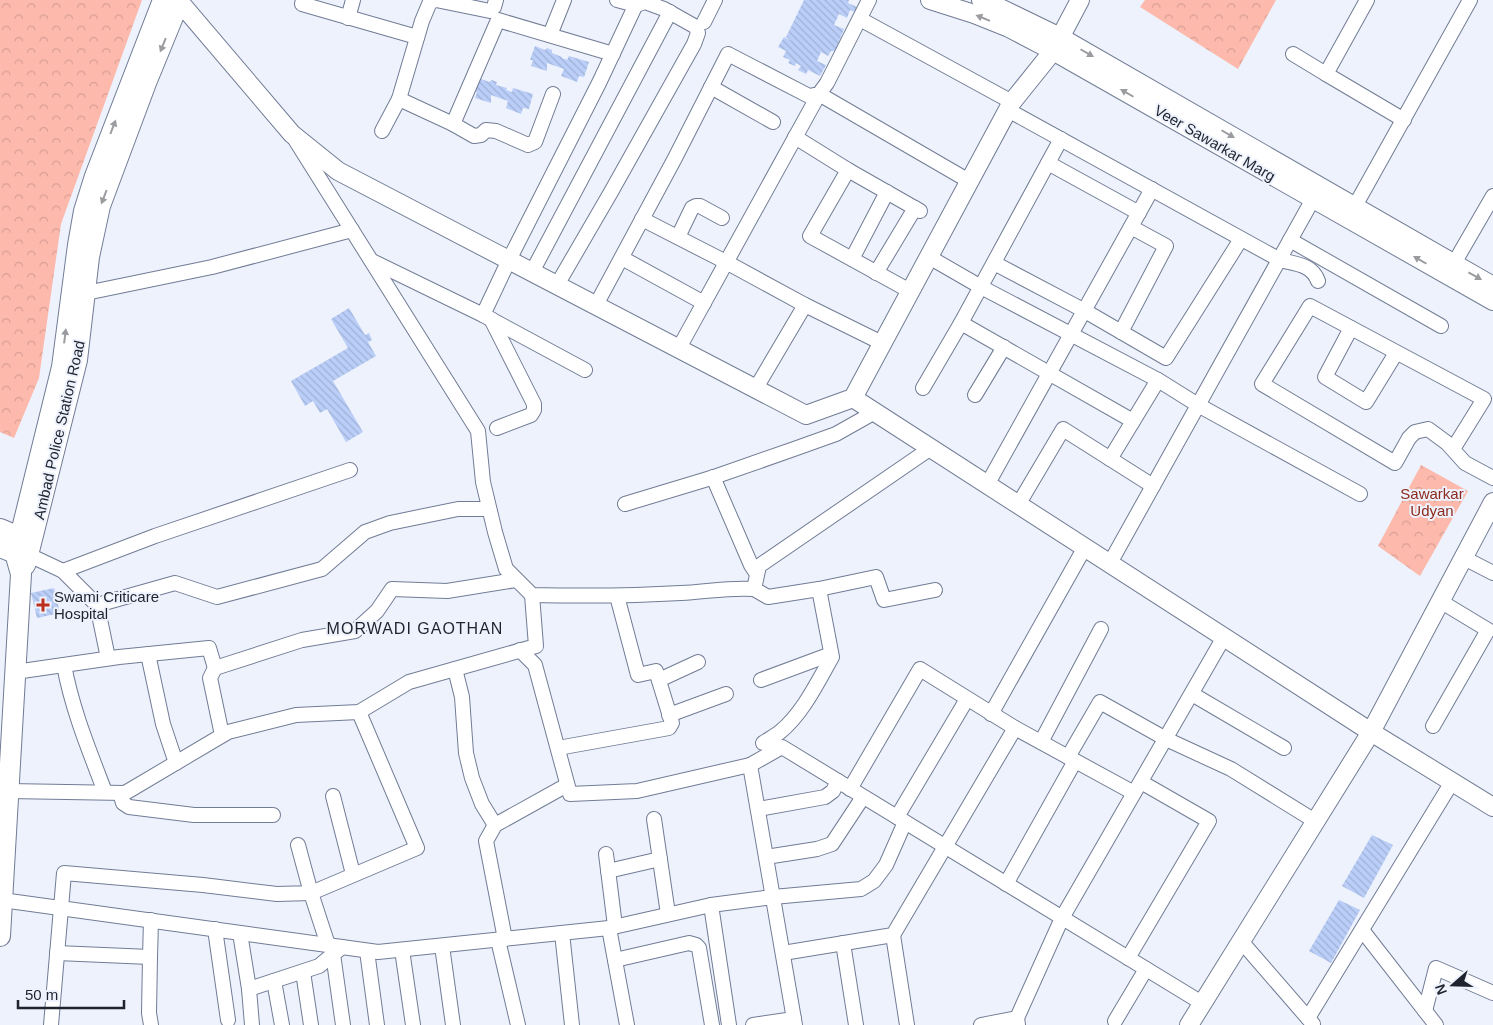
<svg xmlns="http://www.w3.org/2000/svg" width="1493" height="1025" viewBox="0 0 1493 1025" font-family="Arial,sans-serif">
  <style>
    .forest { fill: url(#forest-crowns) }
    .building { fill: url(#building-back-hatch) }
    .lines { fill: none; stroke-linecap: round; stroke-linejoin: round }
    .minor-casing { stroke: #717c95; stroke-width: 16 }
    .tertiary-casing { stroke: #717c95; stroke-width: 20 }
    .secondary-casing { stroke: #717c95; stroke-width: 22 }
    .minor { stroke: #fff; stroke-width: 14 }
    .tertiary { stroke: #fff; stroke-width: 18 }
    .secondary { stroke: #fff; stroke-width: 20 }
    .oneway { fill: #9a9ca0 }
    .poi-dot { fill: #bc2f1c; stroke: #edf2fd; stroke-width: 2 }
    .labels { text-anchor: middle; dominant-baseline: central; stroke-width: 4; stroke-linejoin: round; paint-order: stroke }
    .street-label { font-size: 15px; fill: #1e232d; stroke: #edf2fd }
    .park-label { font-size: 15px; fill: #8c2b1d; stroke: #edf2fd }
    .poi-label { font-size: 15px; fill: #1e232d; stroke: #edf2fd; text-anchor: start }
    .neighbourhood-label { font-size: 16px; letter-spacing: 1px; fill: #1e232d; stroke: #edf2fd }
  </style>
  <defs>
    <pattern id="forest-crowns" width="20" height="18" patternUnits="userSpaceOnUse" patternTransform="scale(1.25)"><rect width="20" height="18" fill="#fdb9ac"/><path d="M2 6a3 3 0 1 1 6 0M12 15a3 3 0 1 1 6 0" fill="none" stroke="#d89f94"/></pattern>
    <pattern id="building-back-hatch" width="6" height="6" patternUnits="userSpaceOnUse" patternTransform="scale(1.25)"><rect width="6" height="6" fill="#bacef8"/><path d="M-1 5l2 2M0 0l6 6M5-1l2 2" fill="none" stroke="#9fb1d5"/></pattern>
  </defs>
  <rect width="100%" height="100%" fill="#edf2fd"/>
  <g class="forest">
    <path d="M0 0H142L61 224 39 378 14 438 0 432Z"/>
    <path d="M1145 0H1276L1238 69 1140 7Z"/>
    <path d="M1421 465 1468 491 1420 576 1378 546Z"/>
  </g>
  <g class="building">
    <path d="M804 0H849L848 3 857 7 855 12 850 10 847 18 839 14 834 25 844 29 835 51H831L828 56 821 52 817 61 826 65 820 76 808 70 806 74 798 70 801 66 796 63 795 66 788 63 790 60 783 57 786 51 778 47 784 37 792 41 786 37Z"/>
    <path d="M535 46 545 50 547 48 552 50V53L562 57V58L567 60 569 56 589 62 584 77 579 76 577 82 561 76 564 69 547 63V71L531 66 533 60H530Z"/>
    <path d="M479 78 489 82 492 80 497 82 496 85 507 88 506 90 512 92 513 88 533 94 529 109 523 108 521 114 506 108 508 101 491 95V103L475 98 477 92H474Z"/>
    <path d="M349 308 365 335 369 333 372 340 368 342 376 356 333 381 363 432 346 442 327 409 320 413 313 401 305 406 291 381 348 348 331 319Z"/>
    <path d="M54 588 60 613 37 618 31 593Z"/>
    <path d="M1372 835 1393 845 1364 898 1342 886Z"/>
    <path d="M1339 900 1360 910 1331 963 1309 951Z"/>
  </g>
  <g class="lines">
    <defs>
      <g id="minor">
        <path d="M303 0 302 4 417 37"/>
        <path d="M1367 0 1326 74 1404 120"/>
        <path d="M348 18 353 0"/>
        <path d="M860 19 1012 102"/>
        <path d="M704 22 715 0"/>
        <path d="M550 35 564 0"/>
        <path d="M1293 54 1326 74"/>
        <path d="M711 87 773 122"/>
        <path d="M553 94 535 142 528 145 496 131 486 130 481 135 474 136 453 124 498 20 613 54"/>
        <path d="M399 99 422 21 430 2 436 0 490 11 494 7 496 0"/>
        <path d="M1008 110 1280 260C1295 264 1312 264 1318 281"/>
        <path d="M382 131 399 99 453 124"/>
        <path d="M795 137 848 170 810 236 910 291"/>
        <path d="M296 141 478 431 483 482 495 532 506 569 532 595C582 596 631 596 681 593 705 592 730 587 754 589L759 566 931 448"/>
        <path d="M1048 163 1139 213"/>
        <path d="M848 170 920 211"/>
        <path d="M1355 206 1470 0"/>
        <path d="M642 219 726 262 805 305"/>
        <path d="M678 237 692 208 696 206H700L722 218"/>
        <path d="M1290 240 1441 326"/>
        <path d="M929 257 981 287 1158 380 1198 405 1360 494"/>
        <path d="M622 258 704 303"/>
        <path d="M852 259 887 192"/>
        <path d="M372 261 483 315 585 370"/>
        <path d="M994 263 1085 311 1166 358 1241 239"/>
        <path d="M532 272 670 12"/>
        <path d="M1449 272 1493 196"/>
        <path d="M876 273 915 208"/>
        <path d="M557 285 611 192 694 44 698 33 696 27 664 9 645 2 636 5 617 0"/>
        <path d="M86 293 212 267 352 230"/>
        <path d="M596 305 675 158 728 54 809 96 819 94 827 83 869 0"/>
        <path d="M483 315 509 260 599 83 638 0"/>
        <path d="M491 319 534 404V410L531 415 497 428"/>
        <path d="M961 323 1133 421"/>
        <path d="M1351 328 1325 377 1366 402 1396 353"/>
        <path d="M1121 332 1166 246 1131 227"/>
        <path d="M679 348 819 94 969 181"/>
        <path d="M756 388 805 305 882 343"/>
        <path d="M923 388 961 323 1061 139"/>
        <path d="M975 395 1004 347"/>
        <path d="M1453 449 1484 399 1310 306 1262 384 1395 463 1409 438 1415 432 1428 429 1447 443 1465 463 1493 478"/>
        <path d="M1110 459 1158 380"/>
        <path d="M713 477 751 565 757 574"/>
        <path d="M987 485 1152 189"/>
        <path d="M625 504 711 478 794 449 836 434 875 412"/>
        <path d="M1018 505 1063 429 1153 486"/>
        <path d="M29 555 63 571 97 605 175 583 217 597 322 569 365 532 390 523 458 509H489"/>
        <path d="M1464 558 1493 573"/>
        <path d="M1110 563 1313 199"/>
        <path d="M63 571 155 536 350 470"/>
        <path d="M754 589 768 597 819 589 832 657C817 683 803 713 780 732 775 736 769 739 763 743"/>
        <path d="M819 589 876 577 884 600 935 590"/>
        <path d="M97 605 108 658"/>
        <path d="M520 650 535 665 570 794 637 791 750 765"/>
        <path d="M148 654 163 724 176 763"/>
        <path d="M64 665C72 709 89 750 105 792"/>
        <path d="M215 668 210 678 222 735"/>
        <path d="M455 669 462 697 466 753 472 778 482 804 495 825"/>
        <path d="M15 672 119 657 209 648 215 668 302 640 355 631 377 611 392 589 447 591 516 580"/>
        <path d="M659 680 698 662"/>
        <path d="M761 680 831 654"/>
        <path d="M1192 694 1284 748"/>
        <path d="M991 714 1085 547"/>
        <path d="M669 715 726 694"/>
        <path d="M1433 726 1488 630 1440 601"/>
        <path d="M1041 742 1101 629"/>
        <path d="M558 748 669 728 672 723 656 671 638 675 617 596"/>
        <path d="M1068 757 1100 702 1166 739 1231 769 1315 821"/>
        <path d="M850 789 920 669 1015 728"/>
        <path d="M8 791 125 793 228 732 296 715 359 712 409 682 536 646 532 595"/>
        <path d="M120 793 123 803 129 807 194 815H273"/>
        <path d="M333 796 353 874"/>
        <path d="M758 809 825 797 833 791 838 781"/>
        <path d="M897 817 967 699"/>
        <path d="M654 819 668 914"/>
        <path d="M606 854 615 926"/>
        <path d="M766 857 817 849 832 844 863 797"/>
        <path d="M608 871 660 859"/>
        <path d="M1006 884 1075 761"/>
        <path d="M2 900 378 952 609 928 711 905 773 897 861 889 874 881 886 865 905 822"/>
        <path d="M711 905 729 1025"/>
        <path d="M609 928 627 1025"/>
        <path d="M215 929 228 1020"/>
        <path d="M1362 930 1436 1025"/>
        <path d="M240 933 249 989 252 1025"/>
        <path d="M562 933 572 1025"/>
        <path d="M893 935 907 1025"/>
        <path d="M505 939 486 841 495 825 567 785"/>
        <path d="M498 940 518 1025"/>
        <path d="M1241 941 1313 1024"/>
        <path d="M843 943 856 1025"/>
        <path d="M328 945 311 893 417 848 359 712"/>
        <path d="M442 946 453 1025"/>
        <path d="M402 950 413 1025"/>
        <path d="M367 951 377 1025"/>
        <path d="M57 953 150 957 149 1013 151 1025"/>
        <path d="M783 953 893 935 1015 728 1134 793"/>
        <path d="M333 954 343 1025"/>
        <path d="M150 957 151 920"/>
        <path d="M1128 958 1209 821 1141 782"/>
        <path d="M615 960 689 943 696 945 699 948 712 1025"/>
        <path d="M303 972 311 1025"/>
        <path d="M274 981 282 1025"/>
        <path d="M249 989 319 966 342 947"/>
        <path d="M1425 1011 1436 968 1493 993"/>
        <path d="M1017 1018 1062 918 1224 637"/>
        <path d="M1308 1018 1452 782"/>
        <path d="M1115 1021 1146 969"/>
        <path d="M51 1025 64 873 203 885 277 894 311 893 298 845"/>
        <path d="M753 1025 794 1019"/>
        <path d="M795 1025 750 765 782 747 1202 1003"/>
        <path d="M981 1025 1017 1018 1018 1025"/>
      </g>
      <g id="tertiary">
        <path d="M162 0 94 176 83 211 77 245 61 367 15 553 29 555 78 360 90 257 101 206 147 83 181 0"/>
        <path d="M178 0 292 134 338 171 806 415 853 398 1012 102 1053 51 1080 0"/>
        <path d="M930 0 974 14 1009 28 1053 51 1493 301"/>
        <path d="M981 0 998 7 1060 37 1493 286"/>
        <path d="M853 398 1371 732 1493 807"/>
        <path d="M1189 1025 1371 732 1493 502"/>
      </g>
      <g id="secondary">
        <path d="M0 529 19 537 29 555 25 565"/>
        <path d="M0 547 15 553 21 574 0 936"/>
      </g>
    </defs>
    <use href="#minor" class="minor-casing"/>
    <use href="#tertiary" class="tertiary-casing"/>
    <use href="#secondary" class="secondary-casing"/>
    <use href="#minor" class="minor"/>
    <use href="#tertiary" class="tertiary"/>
    <use href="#secondary" class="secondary"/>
  </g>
  <defs><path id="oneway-solid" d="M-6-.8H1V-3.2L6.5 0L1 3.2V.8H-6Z" transform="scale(1.25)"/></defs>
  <g class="oneway">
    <use href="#oneway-solid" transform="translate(983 18) rotate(-158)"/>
    <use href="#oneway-solid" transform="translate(163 45) rotate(112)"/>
    <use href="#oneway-solid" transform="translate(1087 53) rotate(30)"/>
    <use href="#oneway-solid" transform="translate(1127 93) rotate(-150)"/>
    <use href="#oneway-solid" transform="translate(113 127) rotate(-69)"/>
    <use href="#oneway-solid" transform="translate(1228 134) rotate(30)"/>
    <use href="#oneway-solid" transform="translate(104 197) rotate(111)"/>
    <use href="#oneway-solid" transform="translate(1420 260) rotate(-150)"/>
    <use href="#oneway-solid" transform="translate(1475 276) rotate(29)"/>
    <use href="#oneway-solid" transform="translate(65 336) rotate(-83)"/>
  </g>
  <path class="poi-dot" d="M40.5 597.5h5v5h5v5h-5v5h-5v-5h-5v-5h5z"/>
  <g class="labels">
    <g class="street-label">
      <text transform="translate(1215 143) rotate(30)">Veer Sawarkar Marg</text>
      <text transform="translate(59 430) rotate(-77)">Ambad Police Station Road</text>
    </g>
    <g class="park-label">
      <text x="1432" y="493">Sawarkar<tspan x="1432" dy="17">Udyan</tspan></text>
    </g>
    <g class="poi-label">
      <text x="54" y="596">Swami Criticare<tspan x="54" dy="17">Hospital</tspan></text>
    </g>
    <g class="neighbourhood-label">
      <text x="415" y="628">MORWADI GAOTHAN</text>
    </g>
  </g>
  <g transform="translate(1453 985) rotate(250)" stroke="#edf2fd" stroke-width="4" paint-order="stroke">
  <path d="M0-4L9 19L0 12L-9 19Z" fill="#1e232d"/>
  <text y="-8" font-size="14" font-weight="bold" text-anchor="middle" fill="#1e232d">N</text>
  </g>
  <path d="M18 1000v8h106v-8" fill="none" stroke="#1e232d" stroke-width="2.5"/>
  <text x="25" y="1000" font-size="15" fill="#1e232d" stroke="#edf2fd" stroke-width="4" paint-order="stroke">50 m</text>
</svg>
